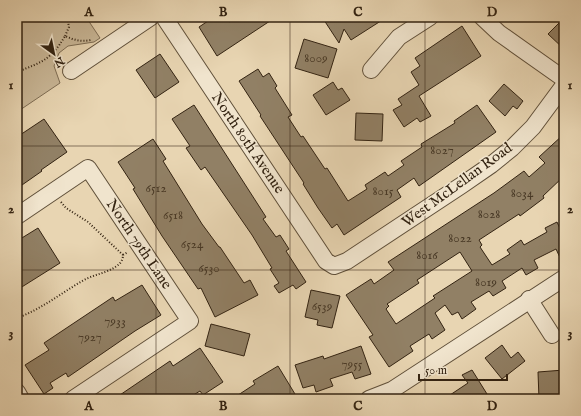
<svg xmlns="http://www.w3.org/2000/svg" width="581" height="416" viewBox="0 0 581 416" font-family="'IM FELL English',serif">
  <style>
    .green { fill: #c9b797; stroke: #7e6d54 }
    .building { fill: #918065; stroke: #332312; fill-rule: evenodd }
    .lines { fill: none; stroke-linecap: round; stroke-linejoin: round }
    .minor-casing { stroke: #60503a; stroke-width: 18 }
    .path { stroke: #332312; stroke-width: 2; stroke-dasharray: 1 2; stroke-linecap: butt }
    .minor { stroke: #f0e4cd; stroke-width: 16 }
    .grid { fill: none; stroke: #332312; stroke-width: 1; stroke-opacity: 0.55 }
    .labels { text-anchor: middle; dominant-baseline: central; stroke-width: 3; stroke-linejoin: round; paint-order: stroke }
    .number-label { font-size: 13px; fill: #4a3a27 }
    .street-label { font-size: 15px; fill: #332312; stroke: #f0e4cd }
    .neatline { fill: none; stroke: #332312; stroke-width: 1.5 }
    .grid-label { font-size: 13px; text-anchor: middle; font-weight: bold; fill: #332312 }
  </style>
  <rect width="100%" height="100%" fill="#e8d5b2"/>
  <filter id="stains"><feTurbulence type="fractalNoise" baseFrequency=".005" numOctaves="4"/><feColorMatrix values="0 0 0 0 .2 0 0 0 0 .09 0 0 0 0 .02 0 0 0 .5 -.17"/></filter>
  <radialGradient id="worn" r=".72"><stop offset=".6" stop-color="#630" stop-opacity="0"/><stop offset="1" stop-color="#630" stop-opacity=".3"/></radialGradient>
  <path class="green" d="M17 17H86L100 38 94 42 68 46 59 53 54 66 60 83 17 112Z"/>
  <g class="building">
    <path d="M214 17H227L229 22 236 17H276L217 56 199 27Z"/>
    <path d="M322 17H387L351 40 344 29 339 43Z"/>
    <path d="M564 18V49L548 34Z"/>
    <path d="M462 26 481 56 419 96 431 116 420 122 417 118 404 127 393 110 402 105 398 99 419 85 411 72 420 66 415 58Z"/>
    <path d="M304 39 337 49 328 78 295 68Z"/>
    <path d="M160 54 179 82 155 98 136 70Z"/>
    <path d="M258 69 263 77 269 73 277 86 275 88 292 115 288 117 301 137 303 136 325 169 327 168 348 201 367 189 365 185 385 172 388 176 404 165 401 161 422 147 421 144 455 123 454 121 477 105 496 132 419 186 414 178 397 190 401 197 344 235 337 224 332 228 318 208 303 184 304 183 260 116 261 115 239 81Z"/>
    <path d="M333 82 338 90 342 88 350 100 326 115 313 95Z"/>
    <path d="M504 84 523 101 517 109 513 106 505 116 489 101Z"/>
    <path d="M194 105 266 217 263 219 276 237 280 235 289 249 286 251 306 282 296 289 293 285 279 293 274 286 279 283 270 269 272 268 252 235 205 167 201 170 186 148 190 146 172 119Z"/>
    <path d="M356 113 383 114 382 141 355 140Z"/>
    <path d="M44 119 67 152 41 170 42 171 22 185 17 178V137Z"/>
    <path d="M564 134V176L543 196 544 198 520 216 519 214 479 240 482 245 480 247 492 265 510 254 507 250 521 240 524 245 547 232 545 228 557 222 564 237V266L556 249 534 260 538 268 526 275 522 268 502 281 506 288 493 296 489 291 471 302 476 309 462 319 458 312 452 315 445 305 435 313 445 330 432 339 429 334 410 346 413 351 389 367 369 337 373 335 346 295 371 279 374 284 394 270 388 262 494 193 524 171 529 177 545 163 539 157ZM460 252 472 271 433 296 435 298 396 324 386 309 389 306 387 304 419 283 417 280Z"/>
    <path d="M153 139 166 159 163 161 202 224 219 247H220L244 283 250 280 258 295 215 317 201 288 198 289 162 236 133 189 135 188 118 162Z"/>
    <path d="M38 228 60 263 17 290V241Z"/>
    <path d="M142 285 161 315 135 331 68 377 66 373 50 383 53 388 44 394 25 365 49 350 44 343 113 297 115 301Z"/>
    <path d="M311 290 340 296 332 328 317 325 318 320 305 317Z"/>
    <path d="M211 324 250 334 244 356 205 346Z"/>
    <path d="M502 345 511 358 518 352 525 361 502 379 485 358Z"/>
    <path d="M361 346 371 374 355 379 352 372 330 379 333 386 316 392 314 385 303 388 295 365 323 356 324 359Z"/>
    <path d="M200 348 223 382 203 395 200 391 187 399H114L170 361 173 366Z"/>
    <path d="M278 366 298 399H232L255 384 253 381Z"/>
    <path d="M472 370 487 394 479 399H444L468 383 462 375Z"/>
    <path d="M564 370V396H554V399H539L538 372Z"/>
  </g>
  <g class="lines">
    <defs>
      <g id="minor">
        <path d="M164 17 326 261 334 266 347 261 462 185 491 165 512 148 533 127 564 85"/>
        <path d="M482 17 499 33 564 79"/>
        <path d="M371 70 399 37 430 17"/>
        <path d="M71 71 151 17"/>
        <path d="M17 216 88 168 190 321 73 399"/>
        <path d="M529 299 552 335"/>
        <path d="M17 392 21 399"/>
        <path d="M369 399 392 390 564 278"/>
      </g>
    </defs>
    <use href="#minor" class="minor-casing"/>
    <g class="path">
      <path d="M65 36 69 27 67 17"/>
      <path d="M17 72C42 62 51 60 65 36 74 40 81 42 91 40"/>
      <path d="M61 202 66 208 88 222 123 255"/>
      <path d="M17 318C42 309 61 293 84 280 95 274 108 273 118 265 121 263 123 259 123 255L128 252"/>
    </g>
    <use href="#minor" class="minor"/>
  </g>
  <path class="grid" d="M156 17V399M290 17V399M425 17V399M17 146H564M17 270H564"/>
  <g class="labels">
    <g class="number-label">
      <text x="316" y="58">8009</text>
      <text x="442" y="150">8027</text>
      <text x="156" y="188">6512</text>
      <text x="383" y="191">8015</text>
      <text x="522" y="193">8034</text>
      <text x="489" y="214">8028</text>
      <text x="173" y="215">6518</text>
      <text x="460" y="238">8022</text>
      <text x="192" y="244">6524</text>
      <text x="427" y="255">8016</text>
      <text x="209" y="268">6530</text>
      <text x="486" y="282">8019</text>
      <text x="322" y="306">6539</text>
      <text x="115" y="321">7933</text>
      <text x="90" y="337">7927</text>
      <text x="352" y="364">7955</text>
    </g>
    <g class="street-label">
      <text transform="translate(248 143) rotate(56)">North 80th Avenue</text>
      <text transform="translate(457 185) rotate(-36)">West McLellan Road</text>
      <text transform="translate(139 244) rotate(56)">North 79th Lane</text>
    </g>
  </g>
  <rect width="581" height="416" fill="none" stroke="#e8d5b2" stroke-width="44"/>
  <g transform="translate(54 54) rotate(147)" stroke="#f0e4cd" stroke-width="3" paint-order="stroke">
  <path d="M0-3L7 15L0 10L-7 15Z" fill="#332312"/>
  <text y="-6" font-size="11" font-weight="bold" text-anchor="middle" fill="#332312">N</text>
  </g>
  <path d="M419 374v6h88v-6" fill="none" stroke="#332312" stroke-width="2"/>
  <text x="425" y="374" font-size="12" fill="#332312" stroke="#f0e4cd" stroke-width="3" paint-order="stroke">50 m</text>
  <rect x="22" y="22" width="537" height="372" class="neatline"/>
  <g class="grid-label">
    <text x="89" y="16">A</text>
    <text x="223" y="16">B</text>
    <text x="358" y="16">C</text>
    <text x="492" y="16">D</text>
    <text x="11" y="89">1</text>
    <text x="570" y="89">1</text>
    <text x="11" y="213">2</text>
    <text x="570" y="213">2</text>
    <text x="11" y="337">3</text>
    <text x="570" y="337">3</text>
    <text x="89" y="410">A</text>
    <text x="223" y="410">B</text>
    <text x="358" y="410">C</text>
    <text x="492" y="410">D</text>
  </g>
  <rect width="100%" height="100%" filter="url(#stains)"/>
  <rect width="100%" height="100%" fill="url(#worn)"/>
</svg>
